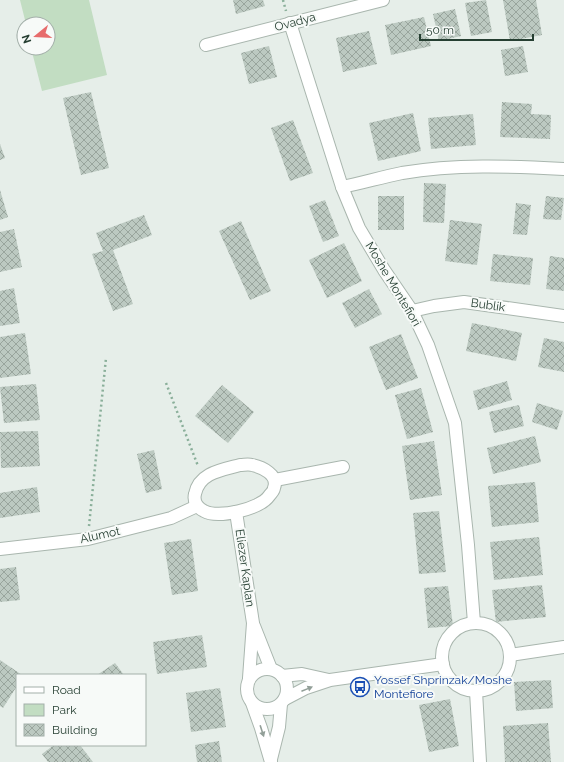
<svg xmlns="http://www.w3.org/2000/svg" width="564" height="762" viewBox="0 0 564 762" font-family="Raleway,sans-serif">
  <style>
    .park { fill: #c2ddc2 }
    .building { fill: url(#building-cross-hatch) }
    .lines { fill: none; stroke-linecap: round; stroke-linejoin: round }
    .minor-casing { stroke: #a9b6ae; stroke-width: 14 }
    .path { stroke: #8aaf9a; stroke-width: 2.5; stroke-dasharray: 2 3; stroke-linecap: butt }
    .minor { stroke: #fff; stroke-width: 12 }
    .oneway { fill: #929f98 }
    .labels { text-anchor: middle; dominant-baseline: central; stroke-width: 4; stroke-linejoin: round; paint-order: stroke }
    .street-label { font-size: 12px; fill: #263f32; stroke: #f7faf8 }
    .transit-label { font-size: 12px; fill: #164399; stroke: #f7faf8; text-anchor: start }
  </style>
  <defs>
    <pattern id="building-cross-hatch" width="8" height="8" patternUnits="userSpaceOnUse"><rect width="8" height="8" fill="#bcc9c1"/><path d="M0 0l8 8M0 8l8-8" fill="none" stroke="#99a59d"/></pattern>
  </defs>
  <rect width="100%" height="100%" fill="#e6eee9"/>
  <path class="park" d="M20 0H89L107 75 42 91 31 48H48V24H26Z"/>
  <g class="building">
    <path d="M233 0H263L265 6 236 14Z"/>
    <path d="M486 0 492 32 471 36 465 3Z"/>
    <path d="M503 0H536L542 35 510 41Z"/>
    <path d="M455 9 461 36 439 41 433 14Z"/>
    <path d="M424 17 431 46 391 55 385 25Z"/>
    <path d="M369 31 377 64 343 72 336 38Z"/>
    <path d="M269 46 277 77 249 84 241 53Z"/>
    <path d="M523 46 528 72 505 76 501 50Z"/>
    <path d="M91 92 109 168 81 175 63 98Z"/>
    <path d="M502 102 532 104 531 114 551 115 550 139 500 137Z"/>
    <path d="M413 113 421 151 378 161 369 123Z"/>
    <path d="M473 114 476 145 431 149 428 118Z"/>
    <path d="M293 120 313 173 290 181 271 128Z"/>
    <path d="M0 144 5 158 0 160Z"/>
    <path d="M424 183 446 184 444 223 423 222Z"/>
    <path d="M0 190 8 217 0 220Z"/>
    <rect x="378" y="196" width="26" height="34"/>
    <path d="M546 196 564 198 561 220 543 219Z"/>
    <path d="M325 200 339 236 323 242 309 206Z"/>
    <path d="M516 203 531 205 527 235 513 234Z"/>
    <path d="M144 215 152 235 113 250 133 304 113 311 92 254 103 251 96 233Z"/>
    <path d="M450 220 482 224 477 265 445 261Z"/>
    <path d="M241 221 271 291 250 300 219 231Z"/>
    <path d="M14 229 22 267 0 272V232Z"/>
    <path d="M344 243 362 281 327 298 309 260Z"/>
    <path d="M493 254 533 258 530 285 490 281Z"/>
    <path d="M550 256 564 258V291L546 289Z"/>
    <path d="M14 288 20 323 0 326V291Z"/>
    <path d="M369 289 382 314 355 328 342 303Z"/>
    <path d="M472 323 522 333 516 361 466 351Z"/>
    <path d="M25 333 31 374 0 378V337Z"/>
    <path d="M401 334 418 378 386 390 369 347Z"/>
    <path d="M544 338 564 342V372L538 367Z"/>
    <path d="M507 381 512 400 478 410 473 391Z"/>
    <path d="M36 384 40 420 4 423 0 387Z"/>
    <path d="M222 385 254 412 228 443 195 416Z"/>
    <path d="M421 388 433 432 407 439 395 395Z"/>
    <path d="M537 403 563 411 557 430 532 422Z"/>
    <path d="M519 405 524 426 494 433 489 412Z"/>
    <path d="M38 431 40 466 1 468 0 432Z"/>
    <path d="M535 436 541 462 493 474 487 448Z"/>
    <path d="M434 441 442 495 410 500 402 446Z"/>
    <path d="M154 450 162 489 146 493 137 454Z"/>
    <path d="M535 482 539 522 492 527 488 486Z"/>
    <path d="M37 487 40 512 0 518V493Z"/>
    <path d="M439 511 446 572 419 574 413 513Z"/>
    <path d="M539 537 543 575 494 580 490 542Z"/>
    <path d="M191 539 198 591 172 595 164 543Z"/>
    <path d="M16 567 20 600 0 602V569Z"/>
    <path d="M542 585 546 617 496 622 492 590Z"/>
    <path d="M448 586 453 626 428 628 424 588Z"/>
    <path d="M202 635 207 667 157 674 153 642Z"/>
    <path d="M0 660 22 675H17V686L3 708 0 706Z"/>
    <path d="M115 663 124 675H97Z"/>
    <path d="M551 680 553 708 516 711 514 682Z"/>
    <path d="M220 688 226 727 191 732 186 693Z"/>
    <path d="M450 699 459 746 429 752 419 705Z"/>
    <path d="M548 723 551 762H505L503 726Z"/>
    <path d="M219 741 222 762H197L195 745Z"/>
    <path d="M54 745H80L93 762H48L42 754Z"/>
  </g>
  <g class="lines">
    <defs>
      <g id="minor">
        <path d="M290 23 342 187 359 228 384 270 412 311 428 345 455 423 468 545 474 623"/>
        <path d="M206 45 383 0"/>
        <path d="M342 187C362 183 382 177 402 173 455 164 510 166 564 169"/>
        <path d="M412 311 434 306 464 302 564 316"/>
        <path d="M240 465C244 465 248 464 252 465 262 467 279 475 274 488 274 491 271 493 269 496 260 509 218 519 204 511 198 508 193 502 195 494 199 473 221 470 240 465Z"/>
        <path d="M275 480 343 467"/>
        <path d="M236 512 253 623 249 678"/>
        <path d="M0 549 88 539 171 518 197 506"/>
        <circle cx="476" cy="657" r="34"/>
        <path d="M254 626 271 669"/>
        <path d="M510 655 564 647"/>
        <circle cx="267" cy="689" r="20"/>
        <path d="M282 676 302 674 329 680"/>
        <path d="M476 691 480 762"/>
        <path d="M285 699 306 688 330 680 443 664"/>
        <path d="M252 703 261 728 271 762"/>
        <path d="M271 759 279 727 281 704"/>
      </g>
    </defs>
    <use href="#minor" class="minor-casing"/>
    <g class="path">
      <path d="M283 0 286 11"/>
      <path d="M166 383 198 466"/>
      <path d="M89 526 106 358"/>
    </g>
    <use href="#minor" class="minor"/>
  </g>
  <defs><path id="oneway-solid" d="M-6-.8H1V-3.2L6.5 0L1 3.2V.8H-6Z"/></defs>
  <g class="oneway">
    <use href="#oneway-solid" transform="translate(307 689) rotate(-22)"/>
    <use href="#oneway-solid" transform="translate(262 731) rotate(72)"/>
  </g>
  <defs>
    <symbol id="bus-ring" viewBox="-11 -11 22 22"><circle r="9.5" fill="#f7faf8" stroke="#1a4fb4" stroke-width="1.5"/><path d="M-5-6H5V4H4V6H2V4H-2V6H-4V4H-5ZM-3.5-4V0h7V-4ZM-3.5 1.2v1.5H-2V1.2ZM2 1.2v1.5H3.5V1.2Z" fill="#1a4fb4"/></symbol>
  </defs>
  <g fill-rule="evenodd">
    <use href="#bus-ring" x="349" y="676" width="22" height="22"/>
  </g>
  <g class="labels">
    <g class="street-label">
      <text transform="translate(295 22) rotate(-15)">Ovadya</text>
      <text transform="translate(393 284) rotate(59)">Moshe Montefiori</text>
      <text transform="translate(488 305) rotate(8)">Bublik</text>
      <text transform="translate(100 535) rotate(-12)">Alumot</text>
      <text transform="translate(245 568) rotate(82)">Eliezer Kaplan</text>
    </g>
    <g class="transit-label">
      <text x="374" y="680">Yossef Shprinzak/Moshe<tspan x="374" dy="14">Montefiore</tspan></text>
    </g>
  </g>
  <rect x="16" y="674" width="130" height="72" fill="#f7faf8" stroke="#a3afa9"/>
  <rect x="24" y="687" width="20" height="6" fill="#ffffff" stroke="#a3afa9"/>
  <text x="52" y="694" font-size="12" fill="#263f32">Road</text>
  <rect x="24" y="704" width="20" height="12" fill="#c2ddc2" stroke="#a3afa9"/>
  <text x="52" y="714" font-size="12" fill="#263f32">Park</text>
  <rect x="24" y="724" width="20" height="12" fill="url(#building-cross-hatch)" stroke="#a3afa9"/>
  <text x="52" y="734" font-size="12" fill="#263f32">Building</text>
  <g transform="translate(36 36) rotate(252)"><circle r="19" fill="#f7faf8" stroke="#a3afa9"/>
  <path d="M0-3L7 15L0 10L-7 15Z" fill="#e76c6c"/>
  <text y="-6" font-size="11" font-weight="bold" text-anchor="middle" fill="#263f32">N</text>
  </g>
  <path d="M420 34v6h113v-6" fill="none" stroke="#263f32" stroke-width="2"/>
  <text x="426" y="34" font-size="12" fill="#263f32" stroke="#f7faf8" stroke-width="3" paint-order="stroke">50 m</text>
</svg>
